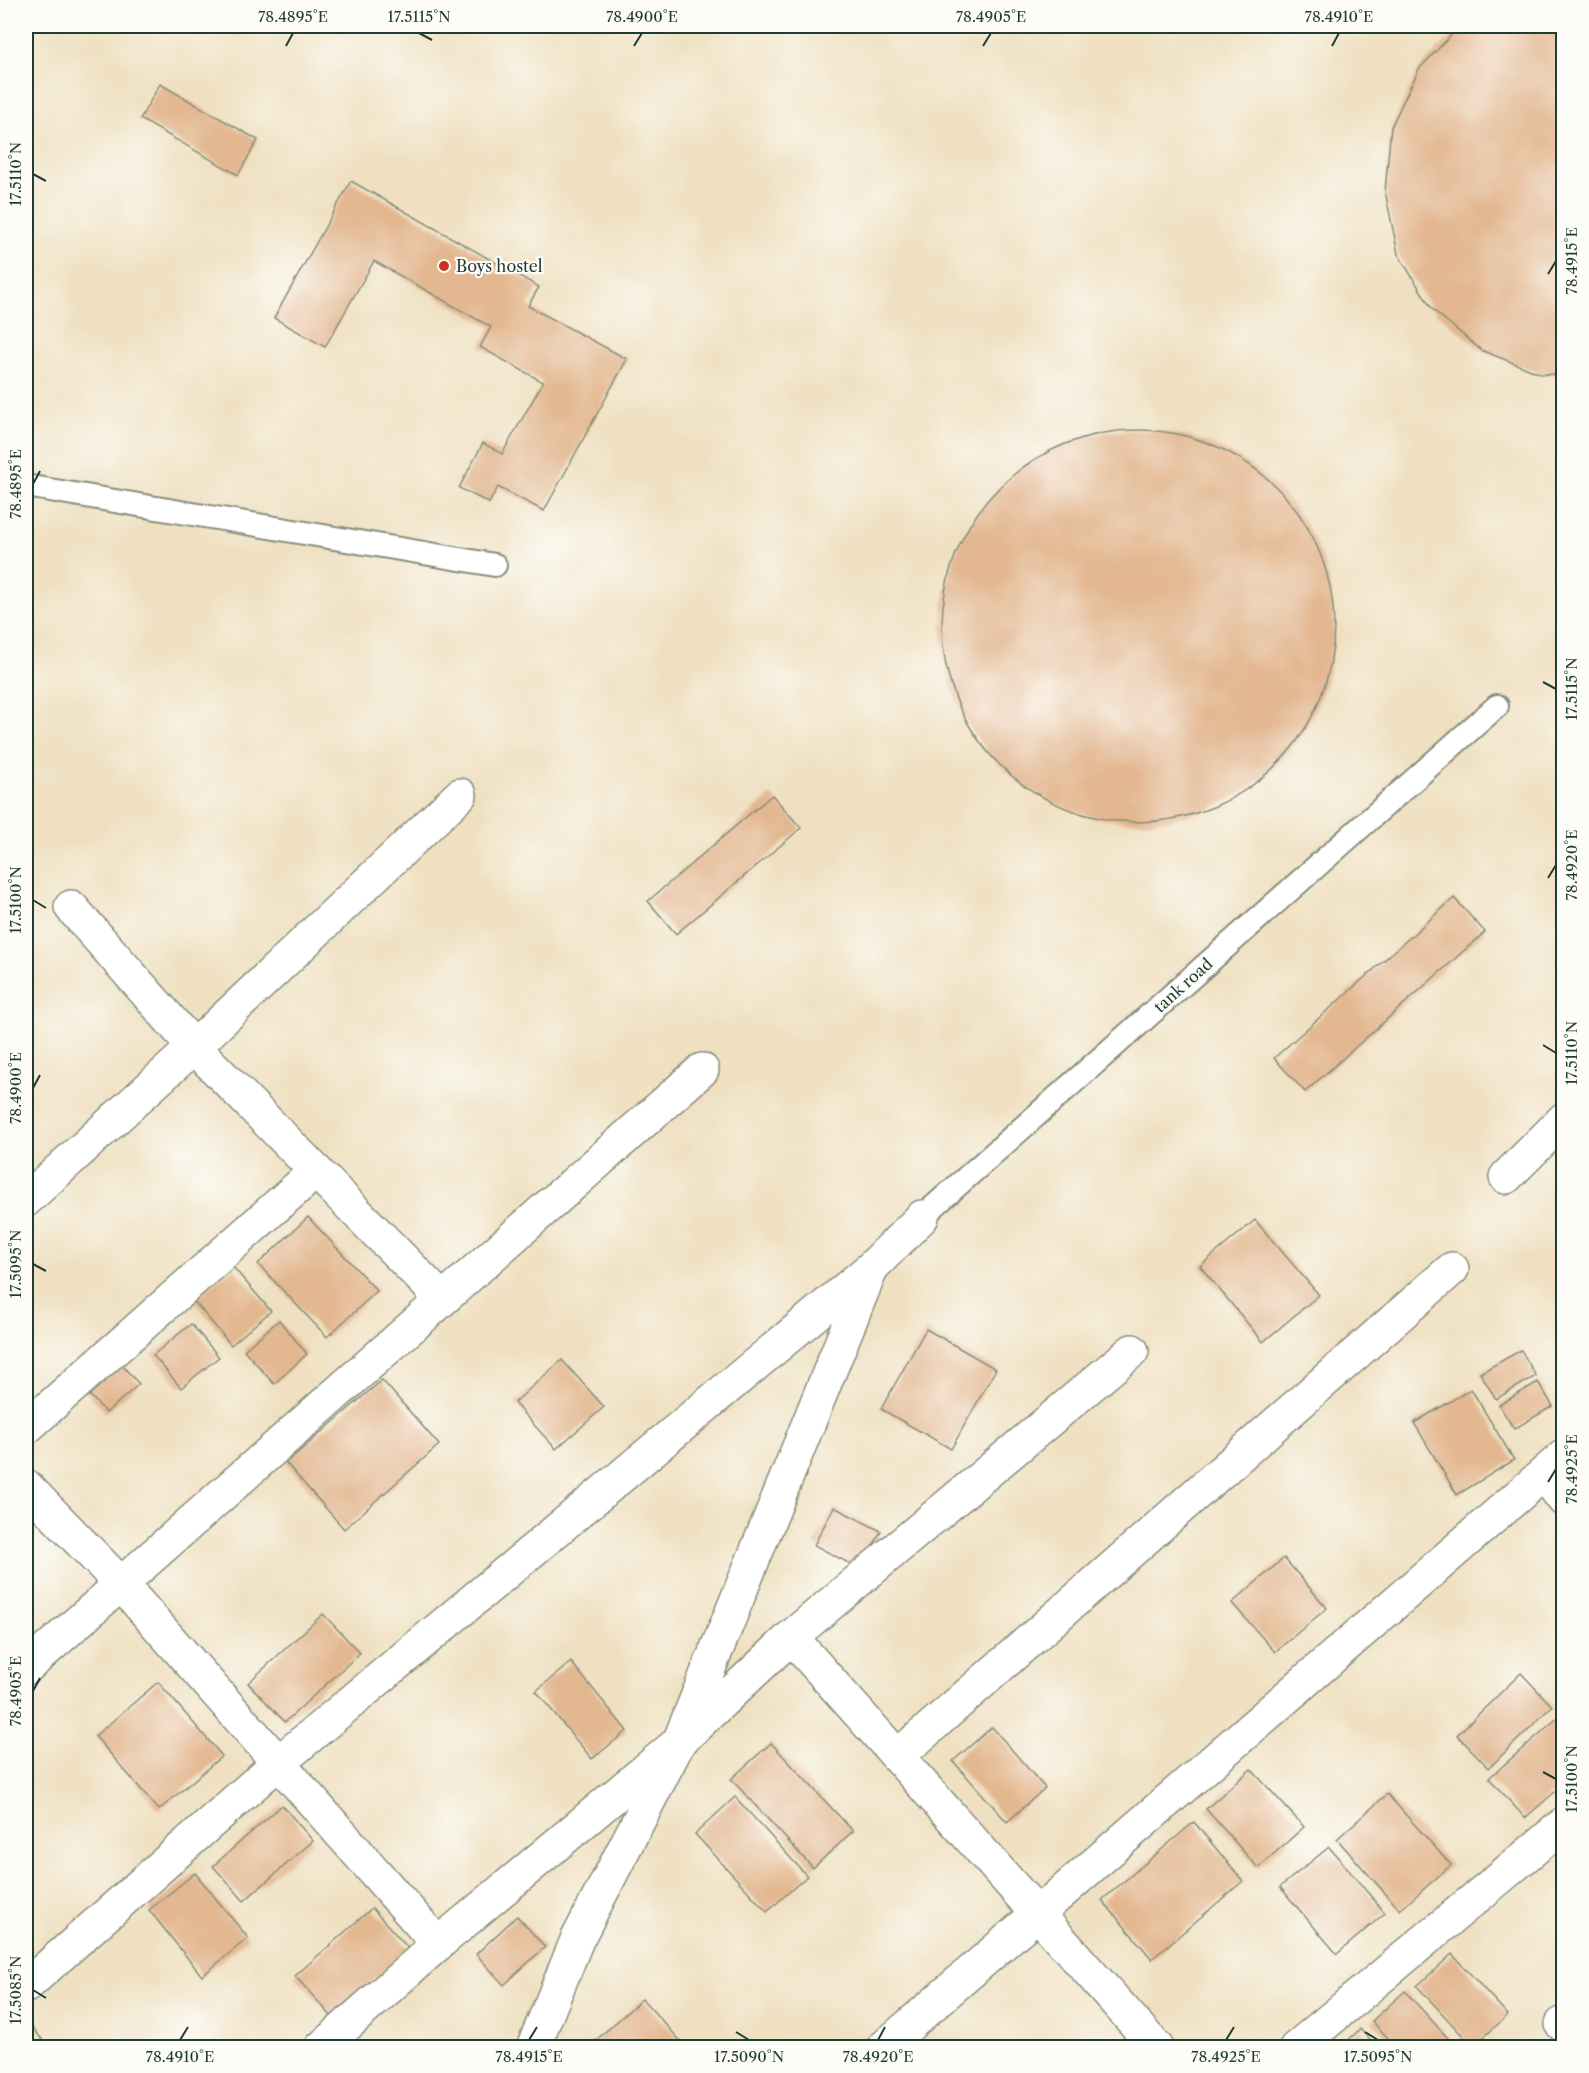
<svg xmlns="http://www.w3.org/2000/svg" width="1589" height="2073" viewBox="0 0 1589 2073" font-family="'Libre Caslon Text',serif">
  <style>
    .building { fill: #e3b891 }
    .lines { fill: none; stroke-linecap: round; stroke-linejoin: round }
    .lane-casing { stroke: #878e7a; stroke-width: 26 }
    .street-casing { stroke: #878e7a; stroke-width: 36 }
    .lane { stroke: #fff; stroke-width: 22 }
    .street { stroke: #fff; stroke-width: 33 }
    .ticks { fill: none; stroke: #1f3d34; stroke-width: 2 }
    .poi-dot { fill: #c8321e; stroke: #fdfcf7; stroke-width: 2 }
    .labels { text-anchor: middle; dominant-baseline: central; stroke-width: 4.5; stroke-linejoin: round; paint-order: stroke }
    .poi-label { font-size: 16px; fill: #1f3d34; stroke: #fdfcf7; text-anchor: start }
    .street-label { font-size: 16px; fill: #1f3d34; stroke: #fdfcf7 }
    .neatline { fill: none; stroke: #1f3d34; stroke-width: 2 }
    .ticks-label { font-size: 15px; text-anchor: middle; fill: #1f3d34 }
  </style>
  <rect width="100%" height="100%" fill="#fdfcf7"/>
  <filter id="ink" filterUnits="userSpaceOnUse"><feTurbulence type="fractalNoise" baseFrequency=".0167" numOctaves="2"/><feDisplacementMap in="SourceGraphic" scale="12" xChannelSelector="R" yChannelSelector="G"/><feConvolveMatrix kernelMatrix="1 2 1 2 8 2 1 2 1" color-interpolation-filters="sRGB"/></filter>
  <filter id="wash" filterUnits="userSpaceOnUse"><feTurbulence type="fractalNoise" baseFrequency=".008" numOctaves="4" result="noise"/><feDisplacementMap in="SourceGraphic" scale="24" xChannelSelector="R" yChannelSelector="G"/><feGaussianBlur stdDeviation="1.35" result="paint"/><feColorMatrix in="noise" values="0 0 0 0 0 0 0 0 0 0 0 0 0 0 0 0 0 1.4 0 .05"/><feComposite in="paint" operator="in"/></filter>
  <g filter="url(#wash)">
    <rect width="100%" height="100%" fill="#efe0c1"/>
    <g id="blocks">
      <g class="building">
        <path d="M1460 26H1564V375L1541 374 1481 350 1432 309 1398 254 1385 191 1391 127 1419 69Z"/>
        <path d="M160 84 258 140 238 175 140 119Z"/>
        <path d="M351 181 539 287 528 306 627 359 544 511 498 487 489 503 459 488 483 443 502 454 543 382 480 347 491 327 374 261 325 347 274 318Z"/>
        <circle cx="1138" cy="626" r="196"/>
        <path d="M772 795 801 828 676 934 648 901Z"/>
        <path d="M1454 898 1485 932 1305 1092 1274 1058Z"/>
        <path d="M308 1217 377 1291 327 1337 258 1264Z"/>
        <path d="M1255 1220 1319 1295 1263 1342 1200 1266Z"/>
        <path d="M233 1267 271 1311 231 1345 193 1300Z"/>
        <path d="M279 1320 307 1354 274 1384 244 1350Z"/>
        <path d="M191 1324 219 1357 181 1388 153 1355Z"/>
        <path d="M926 1329 996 1369 951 1449 881 1409Z"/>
        <path d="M1521 1350 1536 1376 1496 1399 1480 1373Z"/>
        <path d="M562 1360 604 1407 556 1449 514 1403Z"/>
        <path d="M118 1361 139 1384 106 1413 85 1390Z"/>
        <path d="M382 1380 439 1445 344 1529 286 1463Z"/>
        <path d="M1538 1382 1553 1406 1514 1429 1499 1405Z"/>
        <path d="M1471 1389 1514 1460 1457 1495 1414 1423Z"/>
        <path d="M834 1507 881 1531 860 1569 814 1545Z"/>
        <path d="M1284 1558 1327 1608 1275 1652 1232 1603Z"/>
        <path d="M323 1614 360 1653 285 1722 248 1683Z"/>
        <path d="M571 1662 627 1731 592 1759 536 1691Z"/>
        <path d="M1521 1673 1552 1706 1489 1768 1457 1735Z"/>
        <path d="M158 1682 222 1756 159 1810 95 1736Z"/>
        <path d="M1562 1714 1564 1784 1525 1818 1489 1778Z"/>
        <path d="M992 1727 1045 1788 1007 1822 953 1761Z"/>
        <path d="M771 1743 853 1831 813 1868 731 1779Z"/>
        <path d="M1251 1769 1304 1827 1258 1868 1206 1809Z"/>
        <path d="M1387 1794 1451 1865 1400 1910 1337 1839Z"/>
        <path d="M735 1797 807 1876 767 1912 695 1834Z"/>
        <path d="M282 1805 313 1841 244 1901 213 1866Z"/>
        <path d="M1194 1822 1243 1881 1152 1959 1102 1900Z"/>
        <path d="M1329 1847 1385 1913 1337 1954 1280 1887Z"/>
        <path d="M195 1873 248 1938 202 1976 149 1910Z"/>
        <path d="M372 1908 408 1948 332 2017 295 1976Z"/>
        <path d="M517 1916 545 1947 504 1985 476 1954Z"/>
        <path d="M1452 1954 1508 2015 1473 2047 1417 1986Z"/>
        <path d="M1405 1991 1457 2048H1397L1372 2021Z"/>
        <path d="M642 1999 687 2048H599L594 2042Z"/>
        <path d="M26 2021 50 2048H26Z"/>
        <path d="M1360 2029 1377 2048H1340Z"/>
      </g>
    </g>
  </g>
  <g filter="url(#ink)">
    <use href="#blocks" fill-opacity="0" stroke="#878e7a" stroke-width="1.5"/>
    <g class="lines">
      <defs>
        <g id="lane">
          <path d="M26 486 495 565"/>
          <path d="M922 1217 1497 706"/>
        </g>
        <g id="street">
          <path d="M71 907 194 1047 442 1299"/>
          <path d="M1506 1177 1564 1119"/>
          <path d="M26 1200 194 1047 460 795"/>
          <path d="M26 1428 316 1171"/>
          <path d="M1544 1474 1564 1500"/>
          <path d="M26 1486 122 1585 438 1944"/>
          <path d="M791 1637 1157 2048"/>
          <path d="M26 1668 702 1070"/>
          <path d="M898 1756 1452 1269"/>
          <path d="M26 1986 278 1763 872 1267 922 1217"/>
          <path d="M1562 2024 1564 2025"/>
          <path d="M321 2048 438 1944 679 1742 791 1637 1132 1351"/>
          <path d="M533 2048 577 1940 679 1742 870 1272"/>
          <path d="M883 2048 1564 1456"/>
          <path d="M1296 2048 1564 1824"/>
        </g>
      </defs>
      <use href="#lane" class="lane-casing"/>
      <use href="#street" class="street-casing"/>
      <use href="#lane" class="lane"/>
      <use href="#street" class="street"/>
    </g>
  </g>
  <path class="ticks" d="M419 33 432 40M286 46 293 33M634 46 642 33M983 46 991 33M1332 46 1339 33M33 174 46 181M1548 274 1556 261M33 484 40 471M1543 682 1556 689M1548 878 1556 865M33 900 46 908M1543 1045 1556 1053M33 1088 40 1075M33 1264 46 1271M1548 1482 1556 1469M33 1691 40 1678M1543 1772 1556 1779M33 1990 46 1998M736 2032 749 2040M1365 2032 1378 2040M180 2040 188 2027M529 2040 537 2027M878 2040 885 2027M1226 2040 1234 2027"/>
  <circle class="poi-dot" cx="444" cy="266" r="6"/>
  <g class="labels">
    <g class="poi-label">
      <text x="456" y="266">Boys hostel</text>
    </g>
    <g class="street-label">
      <text transform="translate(1183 985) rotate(-42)">tank road</text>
    </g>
  </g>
  <rect width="1589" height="2073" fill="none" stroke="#fdfcf7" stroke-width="66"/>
  <rect x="33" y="33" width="1523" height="2007" class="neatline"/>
  <g class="ticks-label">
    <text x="293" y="22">78.4895°E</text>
    <text x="419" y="22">17.5115°N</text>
    <text x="642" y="22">78.4900°E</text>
    <text x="991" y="22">78.4905°E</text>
    <text x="1339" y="22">78.4910°E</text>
    <text transform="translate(16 174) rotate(-90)" y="5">17.5110°N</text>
    <text transform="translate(1572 261) rotate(-90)" y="5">78.4915°E</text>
    <text transform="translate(16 484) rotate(-90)" y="5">78.4895°E</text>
    <text transform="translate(1572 689) rotate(-90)" y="5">17.5115°N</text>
    <text transform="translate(1572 865) rotate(-90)" y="5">78.4920°E</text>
    <text transform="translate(16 900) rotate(-90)" y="5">17.5100°N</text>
    <text transform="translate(1572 1053) rotate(-90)" y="5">17.5110°N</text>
    <text transform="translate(16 1088) rotate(-90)" y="5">78.4900°E</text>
    <text transform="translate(16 1264) rotate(-90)" y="5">17.5095°N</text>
    <text transform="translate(1572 1469) rotate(-90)" y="5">78.4925°E</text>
    <text transform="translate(16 1691) rotate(-90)" y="5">78.4905°E</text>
    <text transform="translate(1572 1779) rotate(-90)" y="5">17.5100°N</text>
    <text transform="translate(16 1990) rotate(-90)" y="5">17.5085°N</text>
    <text x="180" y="2062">78.4910°E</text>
    <text x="529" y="2062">78.4915°E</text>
    <text x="749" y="2062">17.5090°N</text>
    <text x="878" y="2062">78.4920°E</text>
    <text x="1226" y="2062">78.4925°E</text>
    <text x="1378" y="2062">17.5095°N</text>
  </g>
</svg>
